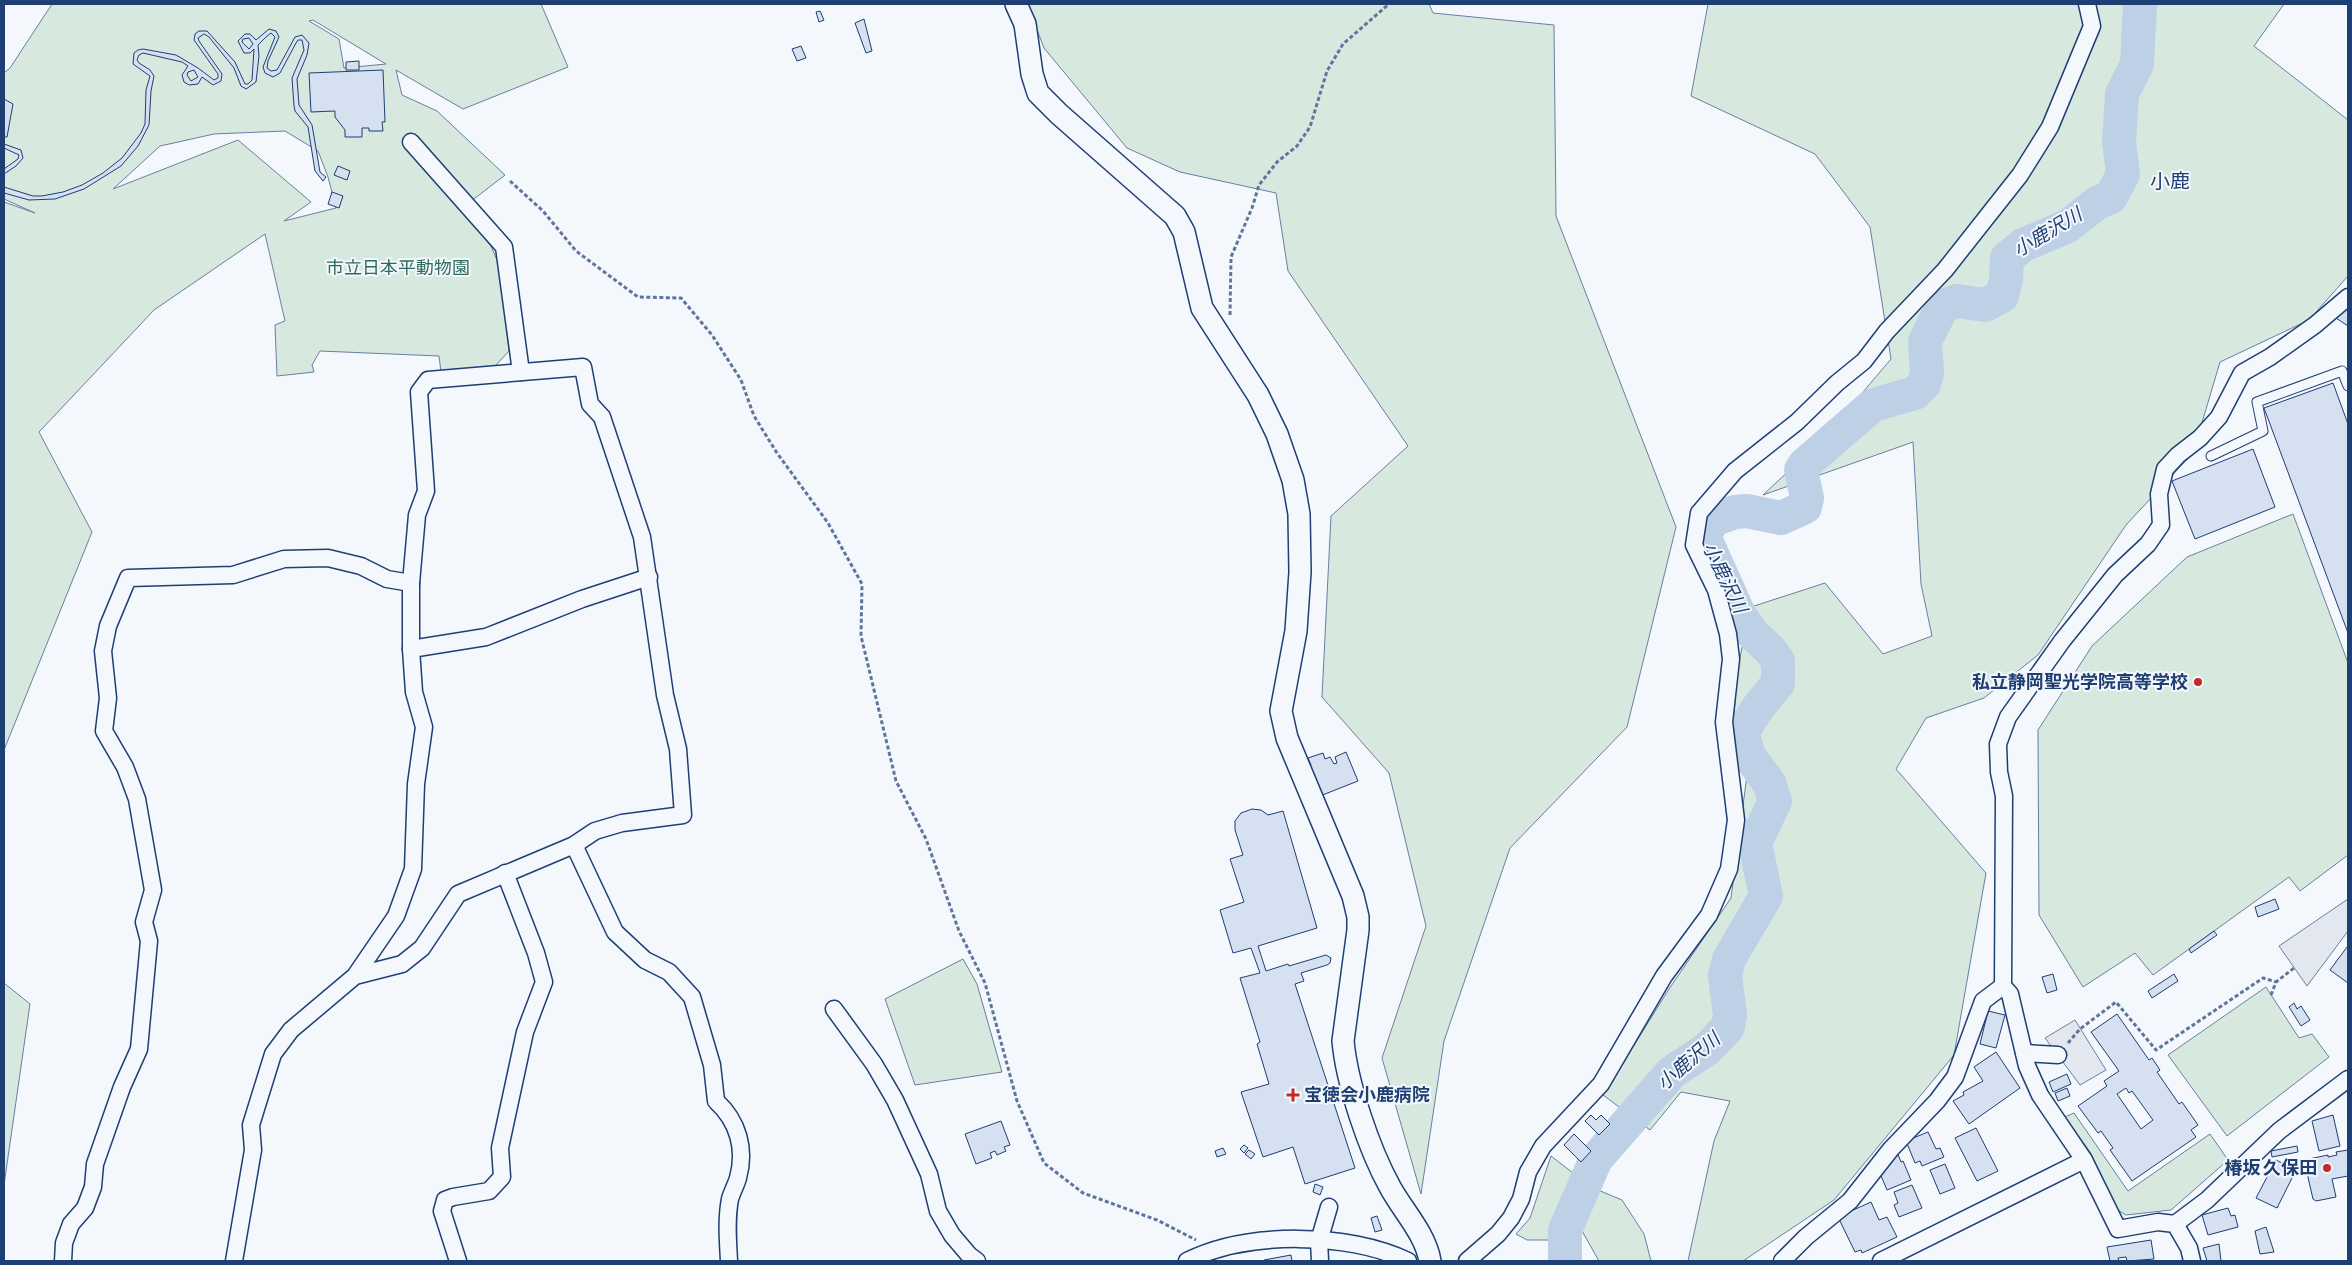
<svg xmlns="http://www.w3.org/2000/svg" width="2352" height="1265" viewBox="0 0 2352 1265" font-family="'Sofia Sans Condensed','Noto Sans JP',sans-serif">
  <style>
    .green { fill: #d7e8df; stroke: #687fa3; fill-rule: evenodd }
    .parking { fill: #e3e8f0; stroke: #687fa3 }
    .lines { fill: none; stroke-linecap: round; stroke-linejoin: round }
    .river { stroke: #bed0e5; stroke-width: 34 }
    .building { fill: #d5e0f0; stroke: #1d3f73; fill-rule: evenodd }
    .service-casing { stroke: #1d3f73; stroke-width: 11 }
    .minor-casing { stroke: #1d3f73; stroke-width: 19 }
    .tertiary-casing { stroke: #1d3f73; stroke-width: 24 }
    .path { stroke: #5e769c; stroke-width: 3; stroke-dasharray: 4 2.5; stroke-linecap: butt }
    .service { stroke: #f4f7fb; stroke-width: 9 }
    .minor { stroke: #f4f7fb; stroke-width: 16 }
    .tertiary { stroke: #f4f7fb; stroke-width: 21 }
    .poi-dot { fill: #c62828; stroke: #f4f7fb; stroke-width: 2 }
    .labels { text-anchor: middle; dominant-baseline: central; stroke-width: 4; stroke-linejoin: round; paint-order: stroke }
    .park-label { font-size: 18px; fill: #2c6c60; stroke: #f4f7fb }
    .poi-label { font-size: 18px; font-weight: bold; fill: #1d3f73; stroke: #f4f7fb; text-anchor: end }
    .water-label { font-size: 19px; font-style: italic; fill: #1d3f73; stroke: #f4f7fb }
    .quarter-label { font-size: 20px; fill: #1d3f73; stroke: #f4f7fb }
  </style>
  <rect width="100%" height="100%" fill="#f4f7fb"/>
  <g class="green">
    <path d="M52 4H541L568 67 463 109 396 70 402 95 437 111 505 175 461 209 491 246 500 267 509 351 495 366 441 372 439 356 320 351 312 365 314 372 277 376 275 325 285 321 265 234 154 310 39 432 92 532 4 750V202L35 213 4 199V73L10 68ZM313 20 386 64 344 68 339 39 309 21ZM285 131 318 151 328 177 336 208 284 221 311 202 238 140 113 189 160 146 214 134Z"/>
    <path d="M1027 4H1429L1433 13 1554 25 1556 216 1676 527 1627 727 1510 848 1444 1041 1421 1194 1382 1058 1426 926 1389 773 1322 697 1331 516 1408 446 1288 271 1276 193 1180 172 1127 148 1044 48Z"/>
    <path d="M1708 4H2284L2254 46 2348 120V276L2309 320 2220 362 2193 453 2126 525 2038 655 1984 698 1926 718 1896 769 1986 873 1954 1055 1834 1200 1743 1261H1688L1714 1141 1730 1101 1681 1092 1650 1130 1603 1095 1669 989 1731 898 1747 775 1734 715 1737 671 1751 607 1825 583 1883 654 1932 636 1921 584 1913 442 1763 495 1823 439 1891 359 1870 227 1815 154 1691 96Z"/>
    <path d="M2293 514 2348 663V855L2300 891 2289 877 2153 975 2135 953 2083 987 2039 915 2038 730 2092 646 2187 557Z"/>
    <path d="M963 959 977 984 1002 1072 915 1085 885 999Z"/>
    <path d="M4 983 30 1004 4 1185Z"/>
    <path d="M2266 987 2299 1038 2312 1034 2329 1057 2227 1136 2168 1055Z"/>
    <path d="M2074 1113 2128 1191 2210 1134 2228 1160 2171 1210 2126 1215 2116 1209 2090 1152 2065 1117Z"/>
    <path d="M1551 1156 1582 1180 1557 1240H1527L1516 1234 1530 1218Z"/>
    <path d="M1598 1190 1622 1200 1644 1234 1651 1261H1599L1582 1231Z"/>
  </g>
  <g class="parking">
    <path d="M2348 899V931L2307 986 2279 946Z"/>
    <path d="M2075 1020 2106 1070 2080 1085 2045 1038Z"/>
  </g>
  <g class="lines">
    <path class="river" d="M1565 1261V1230L1596 1159 1672 1072 1707 1049 1728 1027 1730 1015 1725 976 1729 959 1766 896 1755 843 1775 801 1769 783 1749 756 1742 733 1757 709 1778 683V661L1771 651 1753 634 1739 614 1704 536 1713 520 1735 512 1747 511 1781 518 1805 507 1807 498 1801 470 1805 464 1873 405 1915 393 1924 384 1927 373 1925 341 1943 306 1957 301 1985 305 2002 296 2006 280 2007 258 2023 245 2068 226 2097 203 2111 197 2123 174 2119 142 2122 94 2137 64 2140 4"/>
  </g>
  <g class="building">
    <path d="M820 11 824 20 819 22 816 12Z"/>
    <path d="M864 19 872 51 866 53 855 23Z"/>
    <path d="M269 29 276 31 279 37 268 61 267 68 271 71 277 70 295 37 302 35 309 43 307 55 297 79 299 105 312 125 319 166 320 172 326 177 323 181 315 171 308 127 295 111 294 106 292 78 304 50 302 40H298L296 43 280 73 273 77 265 73 263 67 275 37 271 33 266 37 258 45 259 56 256 82 246 89 241 86 234 68 209 37 204 34 198 38 199 41 222 74 221 81 213 85 202 77 198 84 189 85 184 82 182 75 188 66 182 62 143 53 139 55 137 60 139 63 150 70 154 76 151 91 149 125 138 146 121 166 84 189 55 199 29 200 4 193V187L33 196H42L63 192 82 185 103 173 122 158 141 133 145 124 146 90 150 76 133 64 134 53 138 50 143 49 176 55 198 68 214 80 218 78V74L194 40 195 34 199 31H207L235 62 245 84H248L252 80 254 49 250 53H244L238 41 245 34H250L256 40ZM249 38 253 44 249 49 242 42 243 39ZM194 70 198 77 191 81 187 75 188 72Z"/>
    <path d="M801 46 806 58 797 61 792 49Z"/>
    <path d="M359 61V70H346V62Z"/>
    <path d="M383 70 385 122H382L383 131H369V128H362V137H345V130L335 117V111L311 112 309 73Z"/>
    <path d="M4 99 13 104 7 137H4Z"/>
    <path d="M4 144 21 150 23 158 16 166 4 174V169L18 159 19 155 4 148Z"/>
    <path d="M338 166 350 171 347 180 334 175Z"/>
    <path d="M332 192 343 196 339 208 328 204Z"/>
    <path d="M2348 307V326L2336 318Z"/>
    <path d="M2333 383 2348 424V633L2264 408Z"/>
    <path d="M2253 449 2275 507 2195 539 2172 481Z"/>
    <path d="M1346 752 1358 781 1320 796 1308 767 1311 765 1308 758 1323 753 1325 759 1330 757 1334 764 1337 763 1335 757Z"/>
    <path d="M1252 809 1261 810 1268 815 1283 811 1317 928 1258 946 1266 971 1288 964 1289 966 1326 955 1331 958 1330 963 1327 965 1301 973 1304 981 1295 984 1355 1168 1305 1184 1293 1147 1263 1157 1241 1092 1269 1084 1257 1044 1260 1042 1240 978 1260 973 1251 948 1233 953 1220 910 1244 902 1230 859 1243 855 1235 830V821L1241 813Z"/>
    <path d="M2275 899 2279 909 2258 917 2255 907Z"/>
    <path d="M2214 931 2217 935 2191 953 2189 949Z"/>
    <path d="M2347 947 2348 948V983L2330 970Z"/>
    <path d="M2053 974 2057 990 2047 993 2042 977Z"/>
    <path d="M2174 974 2178 981 2152 998 2148 991Z"/>
    <path d="M2294 1003 2297 1009 2301 1006 2310 1020 2301 1026 2289 1007Z"/>
    <path d="M1988 1011 2005 1015 1996 1048 1980 1044Z"/>
    <path d="M2117 1014 2149 1060 2152 1058 2160 1070 2157 1072 2179 1104 2182 1102 2198 1125 2191 1130 2196 1137 2132 1181 2110 1150 2113 1148 2101 1131 2098 1133 2078 1106 2107 1086 2104 1081 2119 1071 2091 1032ZM2126 1088 2129 1093 2132 1091 2153 1120 2141 1129 2117 1094Z"/>
    <path d="M1996 1052 2020 1088 1969 1124 1953 1101 1964 1095 1963 1092 1983 1081 1974 1067Z"/>
    <path d="M2067 1074 2071 1084 2053 1092 2049 1082Z"/>
    <path d="M2067 1088 2070 1096 2058 1101 2055 1093Z"/>
    <path d="M1591 1115 1596 1120 1601 1115 1610 1124 1599 1135 1585 1121Z"/>
    <path d="M2333 1115 2340 1146 2319 1151 2312 1121Z"/>
    <path d="M1001 1121 1010 1145 1004 1147 1006 1151 997 1155 995 1151 990 1153 992 1158 976 1164 965 1134Z"/>
    <path d="M1976 1128 1998 1171 1977 1181 1955 1138Z"/>
    <path d="M1928 1132 1936 1149 1940 1148 1944 1157 1922 1166 1920 1161 1915 1163 1906 1141Z"/>
    <path d="M1574 1134 1591 1151 1581 1162 1564 1145Z"/>
    <path d="M1244 1145 1248 1148 1244 1153 1240 1149Z"/>
    <path d="M2297 1146 2298 1152 2272 1157 2271 1151Z"/>
    <path d="M1223 1148 1226 1154 1217 1157 1215 1151Z"/>
    <path d="M1249 1150 1255 1154 1251 1159 1245 1154Z"/>
    <path d="M2348 1150V1176L2332 1179 2336 1197 2316 1201 2313 1199 2304 1160 2328 1155V1157L2337 1155 2336 1152Z"/>
    <path d="M1897 1152 1901 1162 1903 1161 1911 1180 1887 1190 1879 1171Z"/>
    <path d="M2276 1160 2296 1170 2277 1208 2256 1198Z"/>
    <path d="M1945 1164 1955 1188 1940 1194 1930 1170Z"/>
    <path d="M1315 1184 1323 1187 1320 1195 1313 1192Z"/>
    <path d="M1912 1185 1922 1208 1899 1217 1894 1205 1898 1203 1894 1192Z"/>
    <path d="M1871 1202 1879 1220 1887 1217 1897 1237 1862 1253 1861 1250 1855 1252 1838 1217Z"/>
    <path d="M2228 1208 2231 1216 2235 1215 2238 1227 2208 1235 2202 1215Z"/>
    <path d="M1377 1216 1382 1230 1375 1232 1371 1218Z"/>
    <path d="M2266 1227 2274 1252 2260 1254 2255 1231Z"/>
    <path d="M2151 1240 2154 1259 2127 1261 2126 1257 2118 1258 2119 1261H2110L2107 1247Z"/>
    <path d="M2219 1244 2221 1261H2207L2203 1248Z"/>
    <path d="M1291 1255 1292 1261H1265L1264 1260Z"/>
  </g>
  <g class="lines">
    <defs>
      <path id="service" d="M2211 456 2263 431 2257 402 2342 371 2348 386"/>
      <g id="minor">
        <path d="M411 142 504 247 521 372"/>
        <path d="M411 649 486 637 582 599 649 577"/>
        <path d="M574 845 615 932 645 960 669 972 692 997 712 1065 716 1101C738 1121 746 1149 738 1178 736 1185 732 1192 730 1199 726 1220 728 1241 729 1261"/>
        <path d="M834 1009 874 1064 895 1100 929 1174 938 1211 952 1235 969 1255 977 1261"/>
        <path d="M2024 1053 2058 1055"/>
        <path d="M2175 1224 2207 1200 2279 1131 2348 1079"/>
        <path d="M63 1261 64 1243 71 1224 85 1208 93 1187 95 1164 122 1087 139 1049 149 941 144 922 153 890 137 799 125 767 104 731 108 698 103 651 108 626 128 578 233 575 284 559 328 558 361 566 387 579 411 583"/>
        <path d="M234 1261 253 1150 251 1125 273 1054 291 1030 355 976 396 916 413 869 416 784 424 727 414 692 411 649V583L417 515 426 491 419 392 428 380 583 367 590 404 602 417 642 537 665 695 678 749 683 815 622 823 595 831 574 845 458 894 422 948 402 964 355 976"/>
        <path d="M458 1261 442 1211 445 1200 453 1197 489 1191 502 1177 500 1148 525 1032 544 982 536 953 505 873"/>
        <path d="M1187 1261C1247 1231 1348 1232 1408 1261"/>
        <path d="M1320 1261 1319 1241 1329 1207"/>
        <path d="M1467 1261 1498 1234 1511 1218 1521 1199 1528 1172 1543 1146 1601 1084 1664 976 1709 915 1729 869 1736 820 1724 722 1731 659 1728 634 1716 590 1694 545 1699 513 1735 471 1797 422 1837 383 1864 361 1887 331 1945 270 2020 175 2050 127 2092 26 2087 4"/>
        <path d="M1782 1261 1806 1237 1850 1201 1891 1149 1937 1101 1955 1077 1983 1001 2003 986"/>
        <path d="M1881 1261 2084 1160"/>
        <path d="M2192 1261 2189 1248 2175 1224 2158 1222 2118 1229 2084 1160 2040 1095 2027 1066 2010 994 2003 986 2004 796 1999 772 1998 744 2008 717 2062 641 2115 575 2148 544 2161 525 2159 494 2165 469 2178 455 2200 438 2219 417 2242 373 2270 357 2315 325 2348 297"/>
      </g>
      <path id="tertiary" d="M1016 4 1025 24 1032 74 1038 93 1059 114 1175 216 1184 232 1202 308 1258 395 1277 434 1293 480 1299 514 1300 572 1296 631 1281 711 1287 738 1353 896 1358 917V930L1343 1041C1347 1084 1369 1149 1390 1187 1403 1211 1425 1233 1430 1261"/>
    </defs>
    <use href="#service" class="service-casing"/>
    <use href="#minor" class="minor-casing"/>
    <use href="#tertiary" class="tertiary-casing"/>
    <g class="path">
      <path d="M510 181 543 211 576 251 638 297 681 298 712 335 741 380 754 416 777 453 828 523 862 584 861 636 896 781 926 839 959 931 985 983 1017 1101 1044 1163 1083 1193 1157 1220 1196 1240"/>
      <path d="M1230 315 1231 257 1252 208 1259 185 1277 162 1297 146 1310 127 1327 71 1343 44 1389 4"/>
      <path d="M2271 995 2276 982 2294 968"/>
      <path d="M2068 1043 2080 1029 2116 1002 2156 1050 2263 978 2276 982"/>
    </g>
    <use href="#service" class="service"/>
    <use href="#minor" class="minor"/>
    <use href="#tertiary" class="tertiary"/>
  </g>
  <g class="poi-dot">
    <circle cx="2198" cy="682" r="5"/>
    <path d="M1290.5 1087.5h5v5h5v5h-5v5h-5v-5h-5v-5h5z"/>
    <circle cx="2327" cy="1168" r="5"/>
  </g>
  <g class="labels">
    <g class="park-label">
      <text x="398" y="268">市立日本平動物園</text>
    </g>
    <g class="poi-label">
      <text x="2188" y="682">私立静岡聖光学院高等学校</text>
      <text x="1304" y="1095" text-anchor="start">宝徳会小鹿病院</text>
      <text x="2317" y="1168">椿坂 久保田</text>
    </g>
    <g class="water-label">
      <text transform="translate(2048 233) rotate(-31)">小鹿沢川</text>
      <text transform="translate(1724 578) rotate(64)">小鹿沢川</text>
      <text transform="translate(1689 1062) rotate(-41)">小鹿沢川</text>
    </g>
    <g class="quarter-label">
      <text x="2170" y="182">小鹿</text>
    </g>
  </g>
  <rect width="2352" height="1265" fill="none" stroke="#1d3f73" stroke-width="10"/>
</svg>
